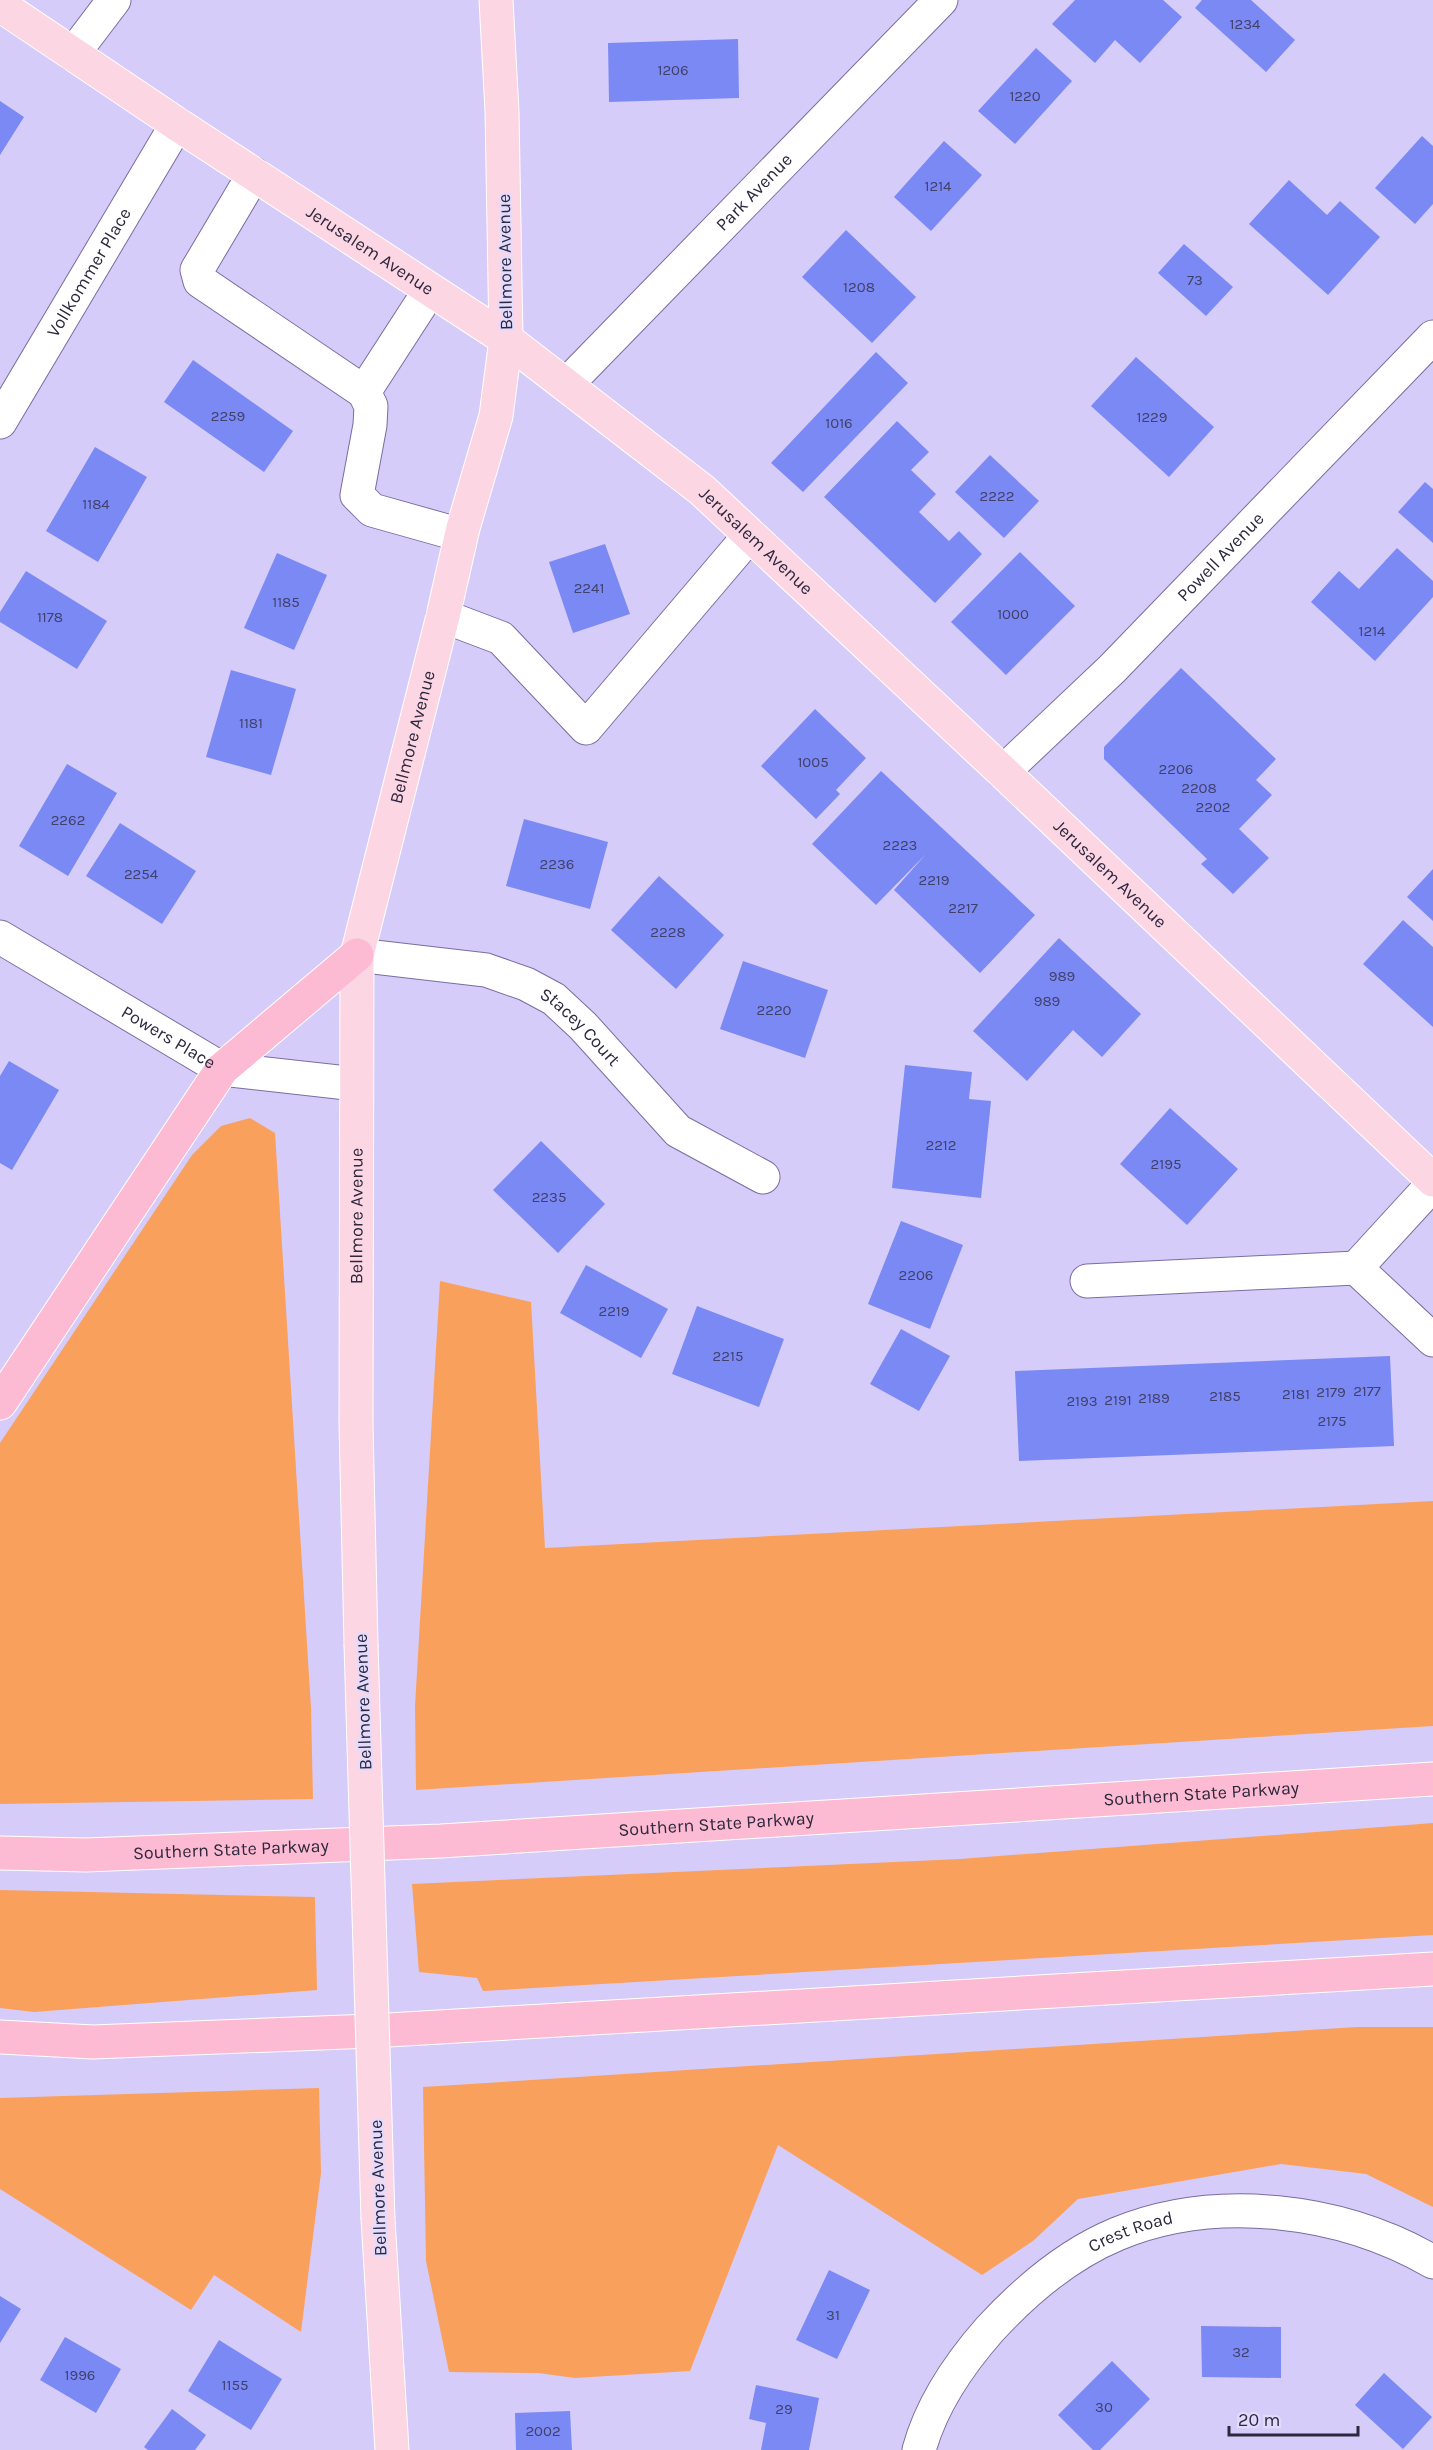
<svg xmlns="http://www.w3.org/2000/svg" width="1433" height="2450" viewBox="0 0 1433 2450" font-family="Karla,sans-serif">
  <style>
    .green { fill: #faa05d }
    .building { fill: #7b89f4 }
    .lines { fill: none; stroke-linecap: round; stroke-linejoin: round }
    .minor-casing { stroke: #7a6da1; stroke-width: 35 }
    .major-casing { stroke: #fff; stroke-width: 35 }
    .highway-casing { stroke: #fff; stroke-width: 35 }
    .minor { stroke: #fff; stroke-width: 33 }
    .major { stroke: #fdd6e4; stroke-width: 33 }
    .highway { stroke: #fcbbd2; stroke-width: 33 }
    .major-bridge-casing { stroke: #fff; stroke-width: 35; stroke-linecap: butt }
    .major-bridge { stroke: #fdd6e4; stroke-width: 33 }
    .labels { text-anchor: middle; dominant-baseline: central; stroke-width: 4.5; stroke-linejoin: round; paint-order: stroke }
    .number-label { font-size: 15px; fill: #40406b }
    .street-label { font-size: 18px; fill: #2d283d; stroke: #e2dbfd }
  </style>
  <rect width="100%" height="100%" fill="#d6ccf9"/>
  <g class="green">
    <path d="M250 1118 275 1133 311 1708 313 1799 0 1804V1443L192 1155 221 1126Z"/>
    <path d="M440 1281 531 1302 545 1548 1433 1501V1726L416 1790 415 1706Z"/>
    <path d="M1433 1823V1935L483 1991 477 1978 419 1972 412 1884 960 1859Z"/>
    <path d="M0 1890 315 1897 317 1990 34 2012 0 2008Z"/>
    <path d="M1357 2027H1433V2207L1366 2174 1281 2164 1078 2199 1033 2241 982 2275 778 2145 690 2371 575 2378 538 2373 449 2372 426 2261 423 2087Z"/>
    <path d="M319 2088 321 2173 301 2332 214 2275 191 2310 0 2189V2098Z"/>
  </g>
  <g class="building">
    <path d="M1075 0H1163L1182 17 1140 63 1115 40 1095 63 1052 24Z"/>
    <path d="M1202 0H1251L1295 40 1266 72 1195 8Z"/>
    <path d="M738 39 739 98 609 102 608 43Z"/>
    <path d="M1036 48 1072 81 1015 144 978 111Z"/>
    <path d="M0 101 24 117 0 155Z"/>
    <path d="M1422 136 1433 146V204L1415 224 1375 188Z"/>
    <path d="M944 141 982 175 931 231 894 197Z"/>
    <path d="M1289 180 1327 215 1340 201 1380 237 1328 295 1249 224Z"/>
    <path d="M846 230 916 297 872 343 802 277Z"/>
    <path d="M1184 244 1233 287 1206 316 1158 273Z"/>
    <path d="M876 352 908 383 803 492 771 463Z"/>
    <path d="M1136 357 1214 427 1169 477 1091 406Z"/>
    <path d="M193 360 293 431 264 472 164 402Z"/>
    <path d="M897 421 929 452 911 470 936 494 919 512 949 541 959 531 982 554 935 603 824 497Z"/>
    <path d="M95 447 147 477 98 562 46 531Z"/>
    <path d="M990 455 1039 501 1004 538 955 492Z"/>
    <path d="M1425 482 1433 489V543L1398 512Z"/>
    <path d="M605 544 630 614 573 633 549 562Z"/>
    <path d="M1397 548 1433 581V597L1375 661 1311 602 1339 571 1359 589Z"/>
    <path d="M1020 552 1075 606 1006 675 951 622Z"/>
    <path d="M277 553 327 575 294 650 244 628Z"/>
    <path d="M26 571 107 621 77 669 0 622V612Z"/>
    <path d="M1181 668 1276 759 1256 780 1272 795 1239 829 1269 858 1233 894 1201 864 1207 859 1104 759V747Z"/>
    <path d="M231 670 296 689 271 775 206 757Z"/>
    <path d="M815 709 866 758 836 790 840 794 816 819 761 766Z"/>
    <path d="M67 764 117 793 68 876 19 846Z"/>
    <path d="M881 771 1035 915 980 973 894 890 926 854 876 905 812 844Z"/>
    <path d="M524 819 608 842 590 909 506 886Z"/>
    <path d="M120 823 196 871 162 924 86 876Z"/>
    <path d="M1433 869V921L1407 897Z"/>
    <path d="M659 876 724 935 676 989 611 930Z"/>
    <path d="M1403 920 1433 947V1027L1363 964Z"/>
    <path d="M1059 938 1141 1014 1102 1057 1073 1030 1027 1081 973 1031Z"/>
    <path d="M743 961 828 990 805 1058 720 1029Z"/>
    <path d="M9 1061 59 1090 12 1170 0 1163V1076Z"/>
    <path d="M905 1065 972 1072 969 1099 991 1101 981 1198 892 1188Z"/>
    <path d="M1170 1108 1238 1169 1187 1225 1120 1164Z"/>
    <path d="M541 1141 605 1204 558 1253 493 1190Z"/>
    <path d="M901 1221 963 1245 930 1329 868 1304Z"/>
    <path d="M586 1265 668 1309 641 1358 560 1313Z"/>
    <path d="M697 1306 784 1339 759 1407 672 1374Z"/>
    <path d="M901 1329 950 1356 919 1411 870 1384Z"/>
    <path d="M1390 1356 1394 1446 1019 1461 1015 1371Z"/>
    <path d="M829 2270 870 2290 837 2359 796 2340Z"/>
    <path d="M0 2296 21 2309 0 2343Z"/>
    <path d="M1201 2326 1281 2327V2378L1202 2377Z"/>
    <path d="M65 2337 121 2369 96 2413 40 2380Z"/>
    <path d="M219 2340 282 2379 251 2430 188 2391Z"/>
    <path d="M1112 2361 1150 2399 1100 2450H1093L1058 2415Z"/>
    <path d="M1384 2373 1432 2417 1403 2449 1355 2405Z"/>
    <path d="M756 2385 819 2398 809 2450H761L766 2423 749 2419Z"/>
    <path d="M172 2409 206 2435 195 2450H148L144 2447Z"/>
    <path d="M570 2411 572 2450H516L515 2413Z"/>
  </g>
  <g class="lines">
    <defs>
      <g id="minor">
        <path d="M73 54 114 0"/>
        <path d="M254 174 197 270 200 281 364 392 371 406 370 425 357 495 372 510 461 535"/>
        <path id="s1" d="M567 384 941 0"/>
        <path d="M364 392 430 290"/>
        <path id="s2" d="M0 422 177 124"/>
        <path d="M443 616 501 638 586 728 750 535"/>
        <path id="s3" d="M1003 772 1112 669 1433 337"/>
        <path id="s4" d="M0 937 222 1069 356 1084"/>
        <path id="s5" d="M357 955 486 970 526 984 554 999 583 1026 678 1131 763 1177"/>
        <path d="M1433 1184 1356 1268 1433 1340"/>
        <path d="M1087 1281 1356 1268"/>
        <path id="s6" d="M919 2450C931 2406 960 2363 990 2329 1025 2291 1069 2254 1117 2234 1216 2193 1342 2209 1433 2262"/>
      </g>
      <g id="major">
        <path id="s7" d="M0 5 177 124 506 339 702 490 1003 772 1433 1180"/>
        <path id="s8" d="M361 1644 356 1424 357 955 443 616 463 528 496 416 506 339 502 111 496 0"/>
        <path d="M378 2219 392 2450"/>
      </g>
      <g id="highway">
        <path d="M0 1403 222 1069 357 955"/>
        <path id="s9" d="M0 1853 86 1855 441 1841 1433 1779"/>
        <path d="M0 2037 93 2042 371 2031 1433 1969"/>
      </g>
    </defs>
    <use href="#minor" class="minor-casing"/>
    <use href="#major" class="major-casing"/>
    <use href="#highway" class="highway-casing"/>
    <use href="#minor" class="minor"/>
    <use href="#major" class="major"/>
    <use href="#highway" class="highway"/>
    <defs>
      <path id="major-bridge" d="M361 1644 378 2219"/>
    </defs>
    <use href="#major-bridge" class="major-bridge-casing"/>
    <use href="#major-bridge" class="major-bridge"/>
  </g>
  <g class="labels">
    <g class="number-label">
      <text x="1245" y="24">1234</text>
      <text x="673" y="70">1206</text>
      <text x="1025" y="96">1220</text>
      <text x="938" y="186">1214</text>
      <text x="1195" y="280">73</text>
      <text x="859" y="287">1208</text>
      <text x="228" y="416">2259</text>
      <text x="1152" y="417">1229</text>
      <text x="839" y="423">1016</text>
      <text x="997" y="496">2222</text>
      <text x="96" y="504">1184</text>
      <text x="589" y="588">2241</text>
      <text x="286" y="602">1185</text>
      <text x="1013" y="614">1000</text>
      <text x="50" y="617">1178</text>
      <text x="1372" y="631">1214</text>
      <text x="251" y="723">1181</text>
      <text x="813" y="762">1005</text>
      <text x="1176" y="769">2206</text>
      <text x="1199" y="788">2208</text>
      <text x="1213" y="807">2202</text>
      <text x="68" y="820">2262</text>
      <text x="900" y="845">2223</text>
      <text x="557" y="864">2236</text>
      <text x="141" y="874">2254</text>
      <text x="934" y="880">2219</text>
      <text x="963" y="908">2217</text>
      <text x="668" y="932">2228</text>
      <text x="1062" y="976">989</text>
      <text x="1047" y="1001">989</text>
      <text x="774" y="1010">2220</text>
      <text x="941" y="1145">2212</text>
      <text x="1166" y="1164">2195</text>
      <text x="549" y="1197">2235</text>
      <text x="916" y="1275">2206</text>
      <text x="614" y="1311">2219</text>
      <text x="728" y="1356">2215</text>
      <text x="1367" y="1391">2177</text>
      <text x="1331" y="1392">2179</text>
      <text x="1296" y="1394">2181</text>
      <text x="1225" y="1396">2185</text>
      <text x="1154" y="1398">2189</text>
      <text x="1118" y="1400">2191</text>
      <text x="1082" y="1401">2193</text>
      <text x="1332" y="1421">2175</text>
      <text x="833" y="2315">31</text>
      <text x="1241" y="2352">32</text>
      <text x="80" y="2375">1996</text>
      <text x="235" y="2385">1155</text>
      <text x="1104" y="2407">30</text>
      <text x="784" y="2409">29</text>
      <text x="543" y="2431">2002</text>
    </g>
    <g class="street-label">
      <text stroke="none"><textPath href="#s1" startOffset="268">Park Avenue</textPath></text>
      <text stroke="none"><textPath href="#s7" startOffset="444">Jerusalem Avenue</textPath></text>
      <text transform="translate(505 262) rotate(-91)">Bellmore Avenue</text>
      <text stroke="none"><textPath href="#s2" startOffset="174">Vollkommer Place</textPath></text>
      <text stroke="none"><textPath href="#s7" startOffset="928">Jerusalem Avenue</textPath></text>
      <text stroke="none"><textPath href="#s3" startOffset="306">Powell Avenue</textPath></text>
      <text stroke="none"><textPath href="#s8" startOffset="914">Bellmore Avenue</textPath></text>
      <text stroke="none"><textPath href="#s7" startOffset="1414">Jerusalem Avenue</textPath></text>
      <text stroke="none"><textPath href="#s5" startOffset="242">Stacey Court</textPath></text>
      <text stroke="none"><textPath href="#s4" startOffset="196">Powers Place</textPath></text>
      <text stroke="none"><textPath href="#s8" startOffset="428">Bellmore Avenue</textPath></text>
      <text transform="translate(363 1702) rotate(-92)">Bellmore Avenue</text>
      <text stroke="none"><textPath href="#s9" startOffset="1203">Southern State Parkway</textPath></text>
      <text stroke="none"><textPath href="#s9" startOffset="717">Southern State Parkway</textPath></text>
      <text stroke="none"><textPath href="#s9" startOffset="231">Southern State Parkway</textPath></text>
      <text transform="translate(378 2188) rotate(-92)">Bellmore Avenue</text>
      <text stroke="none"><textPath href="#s6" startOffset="315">Crest Road</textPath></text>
    </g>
  </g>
  <path d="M1229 2426v9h129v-9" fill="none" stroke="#2d283d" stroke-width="3"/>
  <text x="1238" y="2426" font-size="18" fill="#2d283d" stroke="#e2dbfd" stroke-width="4.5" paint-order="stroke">20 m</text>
</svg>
